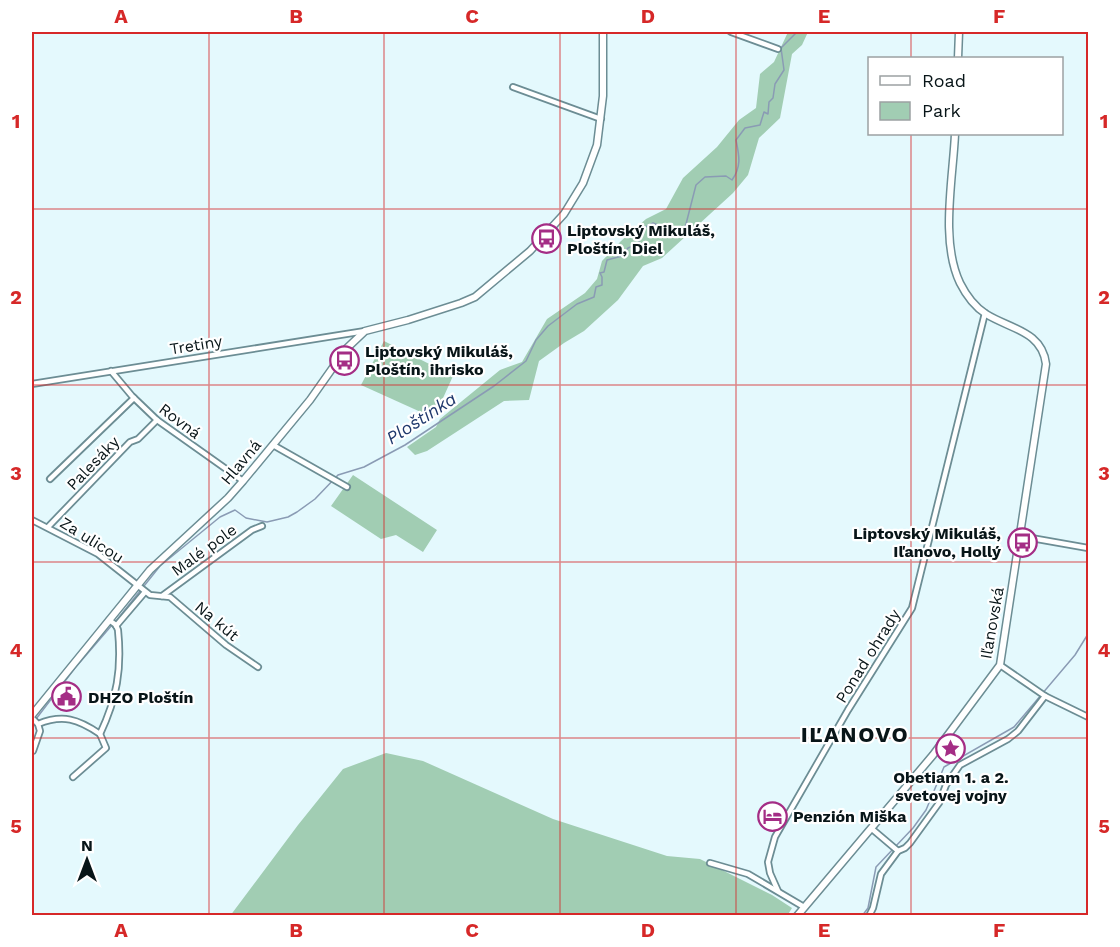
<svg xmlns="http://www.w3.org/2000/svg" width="1120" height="947" viewBox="0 0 1120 947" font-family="'Work Sans',sans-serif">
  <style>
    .green { fill: #a1cdb3 }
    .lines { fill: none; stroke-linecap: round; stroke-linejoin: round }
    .stream { stroke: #8a9bb4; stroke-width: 1.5 }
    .minor-casing { stroke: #6c8d94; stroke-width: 8 }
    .tertiary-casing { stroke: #6c8d94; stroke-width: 9 }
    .minor { stroke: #fff; stroke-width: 4.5 }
    .tertiary { stroke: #fff; stroke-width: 6 }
    .grid { fill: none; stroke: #d62828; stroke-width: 1.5; stroke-opacity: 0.55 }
    .labels { text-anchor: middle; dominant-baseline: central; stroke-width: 4.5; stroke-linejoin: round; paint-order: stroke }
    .poi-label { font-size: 16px; font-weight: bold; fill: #081518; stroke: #fff; text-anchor: start }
    .street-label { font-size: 16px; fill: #081518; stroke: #fff }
    .water-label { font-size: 18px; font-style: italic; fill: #1f386c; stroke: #fff }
    .district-label { font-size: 22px; font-weight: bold; letter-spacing: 1.5px; fill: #081518; stroke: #fff }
    .neatline { fill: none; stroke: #d62828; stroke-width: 2 }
    .grid-label { font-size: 20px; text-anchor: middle; font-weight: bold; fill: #d62828 }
  </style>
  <rect width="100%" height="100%" fill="#e4f9fd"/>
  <g class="green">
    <path d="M788 32H808L802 45 792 54 780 118 759 138 748 175 733 193 662 258 643 266 618 300 584 331 564 343 539 361 529 400 504 401 427 451 415 455 407 447 436 427 440 419 500 370 522 362 547 319 585 293 597 279 602 261 621 241 646 219 666 209 683 178 717 147 739 120 756 108 760 74 774 62Z"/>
    <path d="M384 341 453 376 434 418 361 385Z"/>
    <path d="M353 475 437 530 423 552 396 535 381 539 331 506Z"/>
    <path d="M386 753 423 761 553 819 667 856 700 859 772 895 792 908 787 916H230L298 825 343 769Z"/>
  </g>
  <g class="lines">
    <g class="stream">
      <path d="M116 621 160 566 220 517 235 510 246 518 267 522 288 517 297 512 315 499 338 475 364 467 405 445 494 386 526 361 536 340 548 326 577 304 594 297 596 287 602 285V277L600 273 604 272 607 260 622 256 628 248 638 244 640 237 636 232 653 223 670 230 684 228 686 224 696 185 705 177 726 176 732 180C742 166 739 155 736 140L745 128 760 125 764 112 768 114 769 102 773 98 775 84 784 70 781 48 797 32"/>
      <path d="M36 719 75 668 112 625"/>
      <path d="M862 916 868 908 876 867 913 828 926 810 944 767 1014 727 1075 655 1088 634"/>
    </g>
    <defs>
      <g id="minor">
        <path d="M731 32 778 49"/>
        <path d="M513 87 601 119"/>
        <path d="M111 371 132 396 157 420 243 481"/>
        <path d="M32 384 365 331"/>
        <path d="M273 445 347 487"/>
        <path d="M50 479 134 398"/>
        <path d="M32 520 98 554 150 595 170 597 226 645 258 667"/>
        <path d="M48 527 130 442 138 439 157 420"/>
        <path d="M1020 536 1088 548"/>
        <path d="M162 596 252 530 262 526"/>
        <path d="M116 626 145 592"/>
        <path d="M1000 665 1045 696 1088 717"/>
        <path d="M32 718 38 724C63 714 78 719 100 734"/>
        <path d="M33 751 40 731 38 724"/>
        <path d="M73 777 106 748 100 734C117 698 122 669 118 630L116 625 109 620"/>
        <path d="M872 829 898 851"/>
        <path d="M710 863 748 874 804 907"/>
        <path d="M778 891 770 873 768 862 775 837 848 710 912 608 985 313"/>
        <path d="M869 916 873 908 881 874 898 851 905 848 910 843 939 803 946 785 960 765 1008 739 1018 731 1045 696"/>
      </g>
      <g id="tertiary">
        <path d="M958 58 959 32"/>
        <path d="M32 715 150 570 228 498 243 481 310 400 346 349 365 331 408 320 461 303 475 297 530 251 564 214 583 183 597 145 603 96V32"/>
        <path d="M797 916 933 755 1000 665 1046 364C1042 331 1010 329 986 314 975 307 966 295 960 283 940 241 953 179 955 134"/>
      </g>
    </defs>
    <use href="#minor" class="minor-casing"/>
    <use href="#tertiary" class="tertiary-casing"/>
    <use href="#minor" class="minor"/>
    <use href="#tertiary" class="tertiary"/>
  </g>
  <path class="grid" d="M209 32V916M384 32V916M560 32V916M736 32V916M911 32V58M911 134V916M32 209H1088M32 385H1088M32 562H1088M32 738H1088"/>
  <defs>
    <symbol id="bus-ring" viewBox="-11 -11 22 22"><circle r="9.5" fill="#fff" stroke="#a42d85" stroke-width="1.5"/><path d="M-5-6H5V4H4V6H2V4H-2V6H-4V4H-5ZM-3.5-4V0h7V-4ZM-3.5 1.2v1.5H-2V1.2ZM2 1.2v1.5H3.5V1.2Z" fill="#a42d85"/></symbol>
    <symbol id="civic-ring" viewBox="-11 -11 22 22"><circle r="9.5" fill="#fff" stroke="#a42d85" stroke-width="1.5"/><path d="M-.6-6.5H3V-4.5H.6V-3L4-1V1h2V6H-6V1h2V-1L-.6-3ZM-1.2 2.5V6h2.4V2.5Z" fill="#a42d85"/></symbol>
    <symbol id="sight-ring" viewBox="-11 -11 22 22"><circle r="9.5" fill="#fff" stroke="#a42d85" stroke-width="1.5"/><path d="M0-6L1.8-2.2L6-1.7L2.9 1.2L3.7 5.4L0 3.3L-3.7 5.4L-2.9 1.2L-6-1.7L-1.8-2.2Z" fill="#a42d85"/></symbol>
    <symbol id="hotel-ring" viewBox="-11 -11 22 22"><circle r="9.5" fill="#fff" stroke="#a42d85" stroke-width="1.5"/><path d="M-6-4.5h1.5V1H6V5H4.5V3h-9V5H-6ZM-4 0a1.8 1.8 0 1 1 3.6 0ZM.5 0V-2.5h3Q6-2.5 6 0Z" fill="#a42d85"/></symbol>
  </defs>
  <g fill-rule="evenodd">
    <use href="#bus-ring" x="530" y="222" width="33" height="33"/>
    <use href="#bus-ring" x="328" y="344" width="33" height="33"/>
    <use href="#bus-ring" x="1006" y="526" width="33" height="33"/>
    <use href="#civic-ring" x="50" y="680" width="33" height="33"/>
    <use href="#sight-ring" x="934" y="732" width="33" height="33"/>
    <use href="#hotel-ring" x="756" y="800" width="33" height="33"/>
  </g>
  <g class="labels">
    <g class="poi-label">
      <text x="567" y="230">Liptovský Mikuláš,<tspan x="567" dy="18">Ploštín, Diel</tspan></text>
      <text x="365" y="351">Liptovský Mikuláš,<tspan x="365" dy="18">Ploštín, ihrisko</tspan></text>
      <text x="1001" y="533" text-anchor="end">Liptovský Mikuláš,<tspan x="1001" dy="18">Iľanovo, Hollý</tspan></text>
      <text x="88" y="697">DHZO Ploštín</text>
      <text x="951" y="777" text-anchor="middle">Obetiam 1. a 2.<tspan x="951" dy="18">svetovej vojny</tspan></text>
      <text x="793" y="816">Penzión Miška</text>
    </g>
    <g class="street-label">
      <text transform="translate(196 345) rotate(-9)">Tretiny</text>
      <text transform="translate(180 421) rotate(37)">Rovná</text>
      <text transform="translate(241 462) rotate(-50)">Hlavná</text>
      <text transform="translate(93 463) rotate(-46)">Palesáky</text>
      <text transform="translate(92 540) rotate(32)">Za ulicou</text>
      <text transform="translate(204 550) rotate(-36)">Malé pole</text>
      <text transform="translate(217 621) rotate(40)">Na kút</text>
      <text transform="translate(992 623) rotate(-80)">Iľanovská</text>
      <text transform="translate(868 656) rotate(-58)">Ponad ohrady</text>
    </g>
    <g class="water-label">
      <text transform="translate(421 418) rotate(-33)">Ploštínka</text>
    </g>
    <g class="district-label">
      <text x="855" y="734">IĽANOVO</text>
    </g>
  </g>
  <rect width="1120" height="947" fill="none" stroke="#ffffff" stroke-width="66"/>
  <rect x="868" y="57" width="195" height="78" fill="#ffffff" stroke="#9ca1a3" stroke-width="1.5"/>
  <rect x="880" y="76" width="30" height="9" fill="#ffffff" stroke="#9ca1a3" stroke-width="1.5"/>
  <text x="922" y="87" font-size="18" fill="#081518">Road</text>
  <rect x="880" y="102" width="30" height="18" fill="#a1cdb3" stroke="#9ca1a3" stroke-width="1.5"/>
  <text x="922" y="117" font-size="18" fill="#081518">Park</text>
  <g transform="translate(87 860)" stroke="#ffffff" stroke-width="4.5" paint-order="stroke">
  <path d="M0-4.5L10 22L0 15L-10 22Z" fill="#081518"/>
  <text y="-9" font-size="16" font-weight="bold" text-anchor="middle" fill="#081518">N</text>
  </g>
  <rect x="33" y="33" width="1054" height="881" class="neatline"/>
  <g class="grid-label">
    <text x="121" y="23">A</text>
    <text x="296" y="23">B</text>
    <text x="472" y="23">C</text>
    <text x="648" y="23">D</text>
    <text x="824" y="23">E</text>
    <text x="999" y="23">F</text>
    <text x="16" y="128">1</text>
    <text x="1104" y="128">1</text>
    <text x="16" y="304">2</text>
    <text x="1104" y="304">2</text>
    <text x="16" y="480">3</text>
    <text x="1104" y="480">3</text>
    <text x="16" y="657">4</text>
    <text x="1104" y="657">4</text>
    <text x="16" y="833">5</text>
    <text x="1104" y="833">5</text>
    <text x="121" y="937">A</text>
    <text x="296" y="937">B</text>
    <text x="472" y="937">C</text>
    <text x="648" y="937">D</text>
    <text x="824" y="937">E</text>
    <text x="999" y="937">F</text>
  </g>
</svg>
